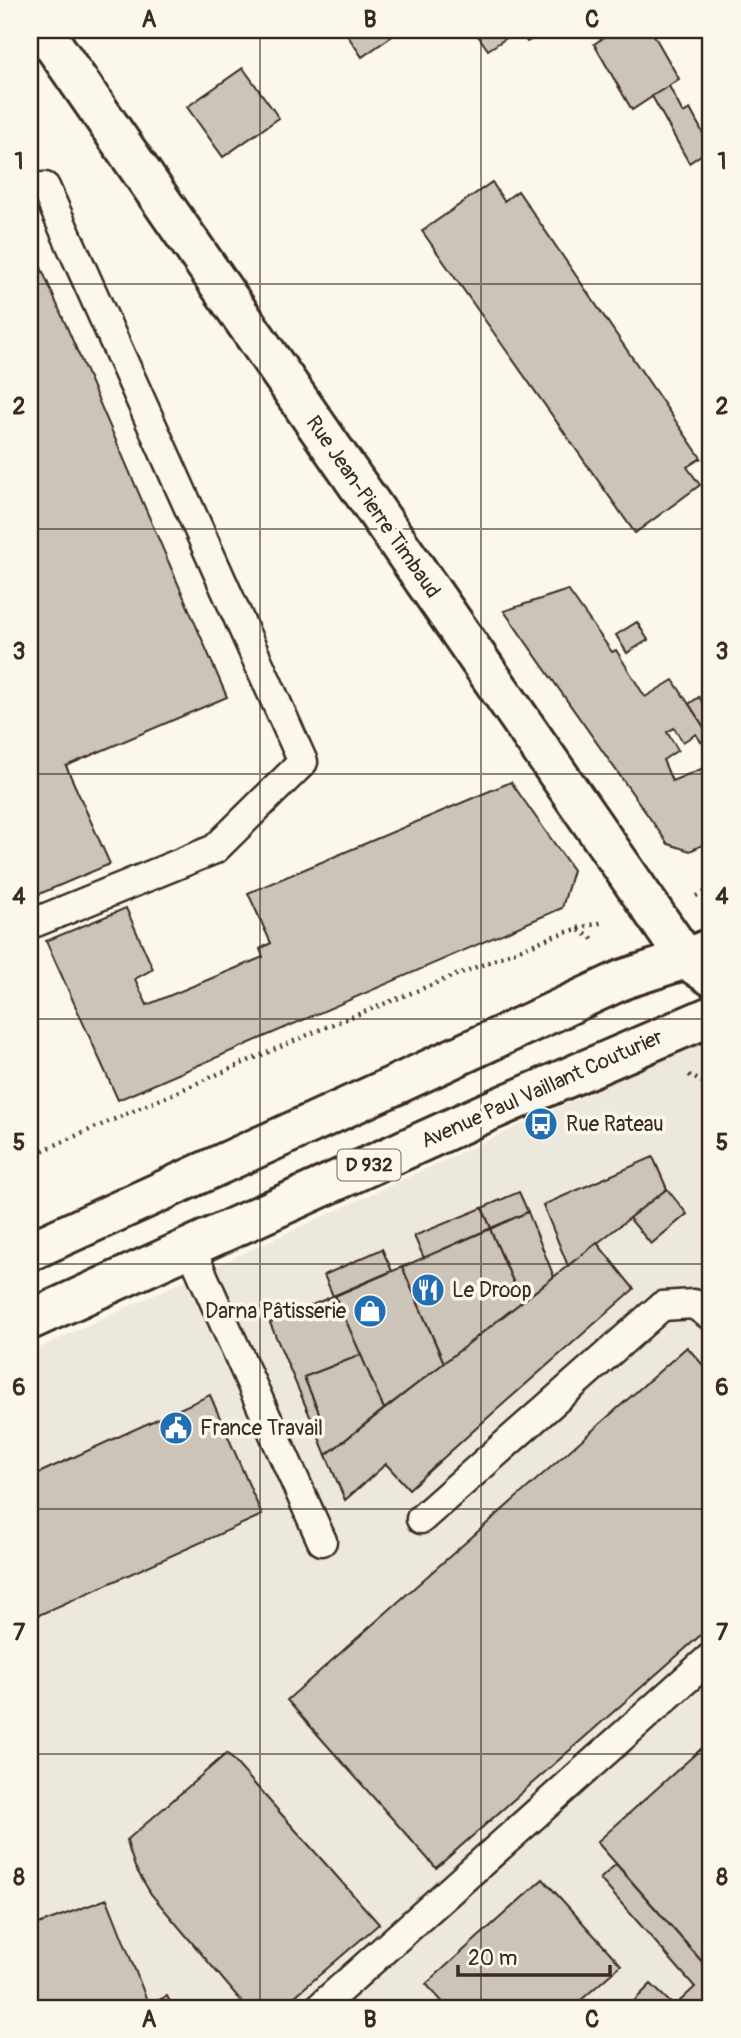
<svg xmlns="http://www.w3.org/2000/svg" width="741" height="2038" viewBox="0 0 741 2038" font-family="Pangolin,sans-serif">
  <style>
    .built { fill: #ede8dd }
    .building { fill: #ccc4b9; stroke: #3b2a1e; stroke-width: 2 }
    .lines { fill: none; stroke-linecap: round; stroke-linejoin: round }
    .lane-casing { stroke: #3b2a1e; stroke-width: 33 }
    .street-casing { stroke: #3b2a1e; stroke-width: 44 }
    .primary-casing { stroke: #3b2a1e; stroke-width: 44 }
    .path { stroke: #3b2a1e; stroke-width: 4.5; stroke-dasharray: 2 5; stroke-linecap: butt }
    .lane { stroke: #fbf7ec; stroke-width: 28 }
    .street { stroke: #fbf7ec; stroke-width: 38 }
    .primary { stroke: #fbf7ec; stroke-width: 38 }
    .grid { fill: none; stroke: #3b2a1e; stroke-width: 2; stroke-opacity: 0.55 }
    .labels { text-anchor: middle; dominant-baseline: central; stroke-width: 7; stroke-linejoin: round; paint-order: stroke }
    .shield { fill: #fbf7ec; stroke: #75685c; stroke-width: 2 }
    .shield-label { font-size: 19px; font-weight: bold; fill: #3b2a1e }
    .street-label { font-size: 21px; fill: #3b2a1e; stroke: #fbf7ec }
    .poi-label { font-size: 21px; fill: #3b2a1e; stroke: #fbf7ec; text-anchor: start }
    .neatline { fill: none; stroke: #3b2a1e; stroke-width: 2.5 }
    .grid-label { font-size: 23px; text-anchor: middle; font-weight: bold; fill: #3b2a1e }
  </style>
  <rect width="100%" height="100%" fill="#fbf7ec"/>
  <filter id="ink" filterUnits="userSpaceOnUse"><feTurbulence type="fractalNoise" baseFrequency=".0143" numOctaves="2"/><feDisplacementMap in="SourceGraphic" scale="14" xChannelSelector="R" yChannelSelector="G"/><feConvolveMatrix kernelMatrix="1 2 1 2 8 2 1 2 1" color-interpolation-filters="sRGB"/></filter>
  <g filter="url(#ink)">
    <path class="built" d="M711 1037V2008H30V1352Z"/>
    <g class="building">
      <path d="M344 30H401L362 57Z"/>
      <path d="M474 30H519L488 50Z"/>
      <path d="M520 30H548L527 42Z"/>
      <path d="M616 30H651L679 79 632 110 594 44Z"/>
      <path d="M243 68 279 118 223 157 187 107Z"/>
      <path d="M669 86 683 113 690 109 711 148 689 163 652 96Z"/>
      <path d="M492 182 504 201 518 191 701 458 687 467 700 485 635 533 422 231Z"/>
      <path d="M30 242 227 697 66 766 110 864 30 898Z"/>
      <path d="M568 590 612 652 616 650 645 697 673 680 710 736 701 742 696 734 683 742 674 728 667 732 678 750 663 760 672 781 711 765V841L690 851 668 844 504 611Z"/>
      <path d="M637 622 648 640 627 653 616 635Z"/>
      <path d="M699 697 704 704 711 699V738L689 704Z"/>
      <path d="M511 782 573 870 562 908 118 1100 46 941 126 908 153 969 135 979 147 1005 263 957 260 949 271 943 248 893Z"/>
      <path d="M653 1157 667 1189 568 1266 543 1205Z"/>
      <path d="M667 1189 687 1214 651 1244 629 1218Z"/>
      <path d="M519 1192 528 1212 491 1228 482 1208Z"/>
      <path d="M482 1208 491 1228 424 1258 414 1236Z"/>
      <path d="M528 1212 554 1277 522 1302 490 1229Z"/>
      <path d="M490 1229 522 1302 444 1363 402 1267Z"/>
      <path d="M597 1243 634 1289 493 1413 409 1489 386 1464 345 1500 326 1455Z"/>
      <path d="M382 1249 392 1271 333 1296 324 1275Z"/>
      <path d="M402 1267 444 1363 384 1409 335 1296Z"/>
      <path d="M333 1296H335L361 1355 304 1377 321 1417 312 1421 270 1323Z"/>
      <path d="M687 1347 711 1374V1626L436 1868 287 1700Z"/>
      <path d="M361 1355 384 1409 326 1455 312 1421 321 1417 304 1377Z"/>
      <path d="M210 1395 262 1515 30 1619V1477Z"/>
      <path d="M711 1740V1972L597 1842Z"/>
      <path d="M227 1753 379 1924 281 2008H247L151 1894 135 1867 129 1849 127 1840Z"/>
      <path d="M616 1864 711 1972V2008H687L680 2001 695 1987 600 1879Z"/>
      <path d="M543 1879 621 1965 572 2008H448L426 1984Z"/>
      <path d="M107 1899 150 2008H30V1927Z"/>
      <path d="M651 1984 676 2008H627Z"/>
      <path d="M167 1996 173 2008H163L159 2000Z"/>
    </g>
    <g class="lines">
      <defs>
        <g id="lane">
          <path d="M30 188 45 187 303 762 215 849 36 922 30 919"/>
          <path d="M190 1247 322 1541"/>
          <path d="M421 1519 662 1306 694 1304 711 1316"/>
          <path d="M319 2008 711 1657"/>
        </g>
        <path id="street" d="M43 30 686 959 711 976"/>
        <g id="primary">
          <path d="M30 1251 391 1087 624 979 686 959 711 948"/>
          <path d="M30 1320 483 1114 711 1016"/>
        </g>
      </defs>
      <use href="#lane" class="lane-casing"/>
      <use href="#street" class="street-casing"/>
      <use href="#primary" class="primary-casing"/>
      <g class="path">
        <path d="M696 896 711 890"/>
        <path d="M578 928 604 922"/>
        <path d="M689 1075 702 1082H711"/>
        <path d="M30 1156 326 1027 554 936 577 929 595 940"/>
      </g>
      <use href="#lane" class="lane"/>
      <use href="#street" class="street"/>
      <use href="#primary" class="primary"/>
    </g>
  </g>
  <path class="grid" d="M260 30V2008M481 30V2008M30 284H711M30 529H711M30 774H711M30 1019H711M30 1264H711M30 1509H711M30 1754H711"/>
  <defs>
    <symbol id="bus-disc" viewBox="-11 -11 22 22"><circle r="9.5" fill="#1f6fb2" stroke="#fbf7ec"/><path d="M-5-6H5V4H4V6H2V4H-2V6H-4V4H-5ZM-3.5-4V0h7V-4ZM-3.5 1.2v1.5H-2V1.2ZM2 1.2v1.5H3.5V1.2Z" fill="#fff"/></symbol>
    <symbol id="restaurant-disc" viewBox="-11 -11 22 22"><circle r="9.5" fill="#1f6fb2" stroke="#fbf7ec"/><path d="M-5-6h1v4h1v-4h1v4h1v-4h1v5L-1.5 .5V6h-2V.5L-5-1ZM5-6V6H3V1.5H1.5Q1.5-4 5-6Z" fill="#fff"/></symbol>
    <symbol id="shop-disc" viewBox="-11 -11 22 22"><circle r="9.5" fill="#1f6fb2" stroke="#fbf7ec"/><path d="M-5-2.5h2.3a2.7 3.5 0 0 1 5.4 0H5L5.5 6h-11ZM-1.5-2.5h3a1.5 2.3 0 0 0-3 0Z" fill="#fff"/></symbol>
    <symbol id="civic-disc" viewBox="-11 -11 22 22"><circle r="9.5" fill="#1f6fb2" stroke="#fbf7ec"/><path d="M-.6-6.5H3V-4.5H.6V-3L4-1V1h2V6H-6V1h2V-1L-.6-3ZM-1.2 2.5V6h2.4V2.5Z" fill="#fff"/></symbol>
  </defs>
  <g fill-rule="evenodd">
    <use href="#bus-disc" x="522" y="1105" width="38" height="38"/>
    <use href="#restaurant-disc" x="409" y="1271" width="38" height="38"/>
    <use href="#shop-disc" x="351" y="1292" width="38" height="38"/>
    <use href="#civic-disc" x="157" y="1409" width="38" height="38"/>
  </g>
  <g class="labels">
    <rect class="shield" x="337.5" y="1149.5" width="63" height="31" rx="5"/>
    <g class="shield-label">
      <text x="369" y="1165">D 932</text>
    </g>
    <g class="street-label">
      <text transform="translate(373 507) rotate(55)">Rue Jean-Pierre Timbaud</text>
      <text transform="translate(542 1089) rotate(-24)">Avenue Paul Vaillant Couturier</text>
    </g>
    <g class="poi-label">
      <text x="566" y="1124">Rue Rateau</text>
      <text x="452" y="1290">Le Droop</text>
      <text x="346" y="1311" text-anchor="end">Darna Pâtisserie</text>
      <text x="200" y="1428">France Travail</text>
    </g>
  </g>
  <rect width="741" height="2038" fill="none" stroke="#fbf7ec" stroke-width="77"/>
  <path d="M458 1965v10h152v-10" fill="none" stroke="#3b2a1e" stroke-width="3.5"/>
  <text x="468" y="1965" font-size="21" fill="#3b2a1e" stroke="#fbf7ec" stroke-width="5" paint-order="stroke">20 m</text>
  <rect x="38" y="38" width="664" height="1962" class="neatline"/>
  <g class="grid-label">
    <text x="149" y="27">A</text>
    <text x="370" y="27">B</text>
    <text x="592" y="27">C</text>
    <text x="19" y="169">1</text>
    <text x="722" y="169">1</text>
    <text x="19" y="414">2</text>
    <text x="722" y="414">2</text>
    <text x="19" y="659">3</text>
    <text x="722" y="659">3</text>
    <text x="19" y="904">4</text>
    <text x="722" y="904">4</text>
    <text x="19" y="1150">5</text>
    <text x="722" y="1150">5</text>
    <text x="19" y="1395">6</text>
    <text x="722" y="1395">6</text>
    <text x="19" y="1640">7</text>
    <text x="722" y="1640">7</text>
    <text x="19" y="1885">8</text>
    <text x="722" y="1885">8</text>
    <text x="149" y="2027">A</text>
    <text x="370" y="2027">B</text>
    <text x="592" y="2027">C</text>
  </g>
</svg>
